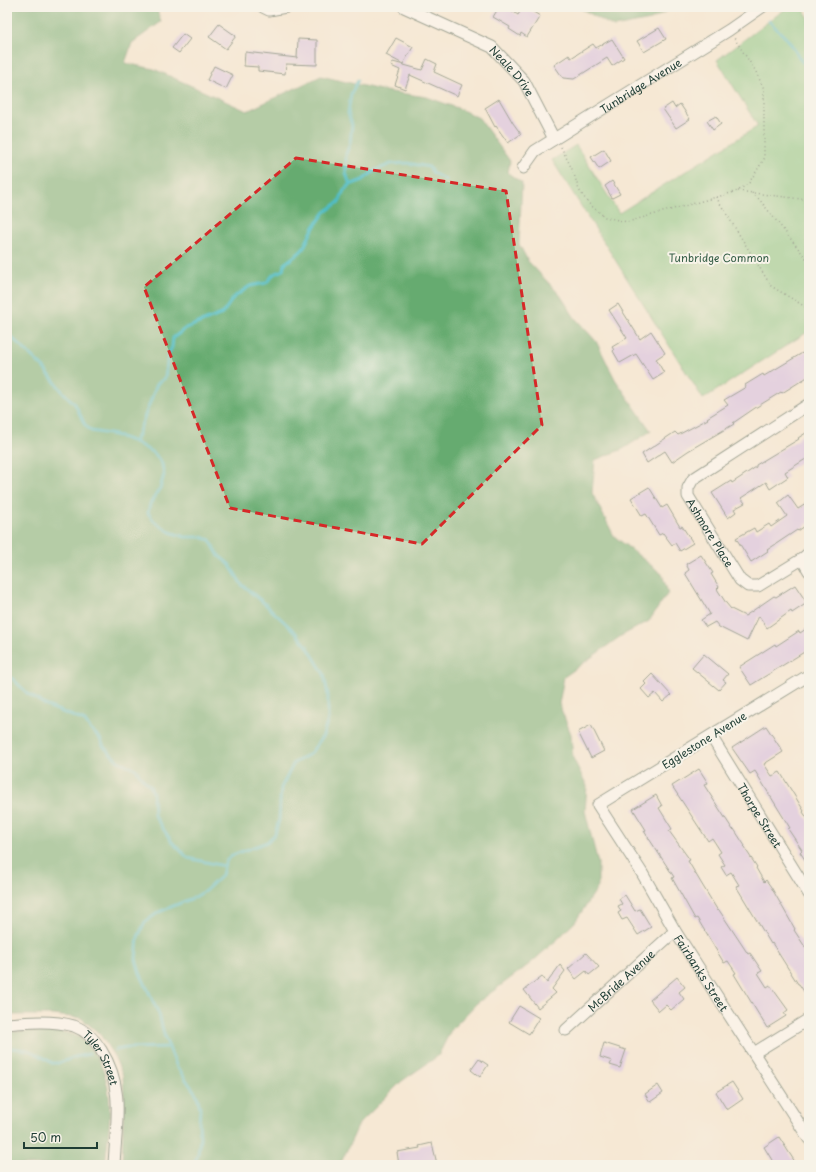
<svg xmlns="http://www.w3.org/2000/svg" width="816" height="1172" viewBox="0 0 816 1172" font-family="'Playpen Sans',sans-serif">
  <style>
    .green { fill: #7ec682; stroke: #4e825b }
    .forest { fill: #66ab70; stroke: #427452 }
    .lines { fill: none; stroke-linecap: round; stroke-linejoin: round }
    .stream { stroke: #4fbdc8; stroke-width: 3 }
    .building { fill: #ceb5eb }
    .minor-casing { stroke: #3f574c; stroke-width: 13 }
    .path { stroke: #3f574c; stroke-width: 1.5; stroke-dasharray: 1 3; stroke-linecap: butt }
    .minor { stroke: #fff; stroke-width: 11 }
    .marked { fill: none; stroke: #d62828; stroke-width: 3; stroke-dasharray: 8 5; stroke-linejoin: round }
    .labels { text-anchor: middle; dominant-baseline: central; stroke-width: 4; stroke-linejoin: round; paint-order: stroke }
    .street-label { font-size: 11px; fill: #1f3d34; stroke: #f7f3e8 }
    .park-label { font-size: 11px; fill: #375f48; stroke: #f7f3e8 }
  </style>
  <rect width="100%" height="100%" fill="#f7f3e8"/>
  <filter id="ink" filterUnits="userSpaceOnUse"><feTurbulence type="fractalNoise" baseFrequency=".025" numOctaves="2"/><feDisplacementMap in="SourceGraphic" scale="8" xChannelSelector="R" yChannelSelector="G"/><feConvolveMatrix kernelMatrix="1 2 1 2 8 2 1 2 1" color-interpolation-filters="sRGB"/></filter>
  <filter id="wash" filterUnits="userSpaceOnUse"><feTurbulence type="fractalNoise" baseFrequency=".012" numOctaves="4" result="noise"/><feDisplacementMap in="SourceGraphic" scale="16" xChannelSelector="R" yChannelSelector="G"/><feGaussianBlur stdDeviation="0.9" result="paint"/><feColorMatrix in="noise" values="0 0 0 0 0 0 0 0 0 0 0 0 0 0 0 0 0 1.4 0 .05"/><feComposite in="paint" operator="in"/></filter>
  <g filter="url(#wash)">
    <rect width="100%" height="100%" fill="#f5e8d4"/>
    <path class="green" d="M788 7H802L809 18V331L703 399 552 160 576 145 619 213 758 126 717 60Z"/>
    <g class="forest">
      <path d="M7 7H156L161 22 132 43 125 63 154 69 247 111 321 76 385 91 427 97 460 109 479 118 510 161 508 173 522 183 519 244 528 261 560 295 575 318 596 341 615 379 651 431 623 449 595 460 592 493 614 536 662 574 668 593 649 621 621 636 564 677 559 704 571 734 573 758 587 786 585 811 598 863V887L575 922 561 936 531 963 477 1003 451 1030 438 1056 402 1081 359 1124 340 1165H122L124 1095 123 1076 114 1056 100 1034 81 1018 52 1015H7Z"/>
      <path d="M578 7H674L651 20 614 27Z"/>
      <path d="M7 1032C26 1032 50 1029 68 1033 80 1036 87 1043 94 1053 117 1087 109 1126 105 1165H7Z"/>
    </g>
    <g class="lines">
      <g class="stream">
        <path d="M633 7 637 8 639 7"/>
        <path d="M769 21 789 41 802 62"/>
        <path d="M350 185 346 173V154L350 143 352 125 348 113 351 94 358 80"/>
        <path d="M7 333 43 367 63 392 75 404 85 425 91 431 115 435 135 442 155 454 162 464 164 475 160 488 150 504 148 513 154 521 170 532 185 537H201L210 540 219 556 229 564 242 585 264 603 295 632 307 646 324 674 328 695V719L323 736 310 754 294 763 281 788 279 820 275 834 267 842 230 856 225 863 222 875 205 891 195 897 159 912 145 922 138 937 136 959 140 973 159 1014 165 1038 177 1067 197 1095 200 1108 199 1124 200 1138 198 1154 194 1165"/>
        <path d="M135 442 157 384 165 378 168 355 172 347 173 338 186 328 222 314 234 297 250 286 266 283 274 274 283 270 284 264 299 253 303 249 314 227 325 212 339 202 344 190 350 185 363 180 374 171 391 164 407 163 429 167 433 173 446 180"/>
        <path d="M7 676 13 679 27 693 47 706 85 721 90 729 99 737 104 747 118 761 136 769 141 777 150 786 153 793 154 815 172 842 188 858 224 866"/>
        <path d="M7 1049 13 1048 28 1050 41 1056 52 1063H59L75 1057 89 1054"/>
        <path d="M116 1050 126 1048 169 1047"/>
      </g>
    </g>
    <g id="blocks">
      <g class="building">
        <path d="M499 7H506L518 15 523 7H525L540 16 527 37 521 33 520 36 509 29 510 27 493 17Z"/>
        <path d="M219 24 236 36 226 49 209 37Z"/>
        <path d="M659 28 666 39 644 52 637 41Z"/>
        <path d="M183 34 190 39 179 53 172 48Z"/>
        <path d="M396 38 413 47 403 64 386 55Z"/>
        <path d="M298 39 317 40V65L286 64 285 74 258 71V67L244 66 245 52 297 58Z"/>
        <path d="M612 39 624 58 612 66 607 58 574 79 563 78 554 65 569 55 571 58 593 44 596 48Z"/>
        <path d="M427 59 437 64 434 72 462 85 457 96 410 75 405 89 395 85 400 70 391 66 393 62 422 70Z"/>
        <path d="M214 66 233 75 226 89 207 80Z"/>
        <path d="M499 99 513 123 521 134 508 143 496 126 495 127 485 108Z"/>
        <path d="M672 103 675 108 680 104 690 119 676 128 663 109Z"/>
        <path d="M716 116 721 124 713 130 707 121Z"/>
        <path d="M604 149 611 161 599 169 591 157Z"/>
        <path d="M612 181 620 194 612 198 605 186Z"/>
        <path d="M618 304 640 339 651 331 665 353 656 359 664 373 653 380 636 354 620 363 613 351 614 350 612 347 627 338 609 310Z"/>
        <path d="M809 349V376L782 393 781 392 755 408 733 423 734 424 688 451 672 462 665 451 647 463 642 454 675 432 678 435 708 419 707 418 728 405 724 400 746 387 745 385 763 374 764 376Z"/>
        <path d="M809 431V457L785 472 788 477 770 489 766 482 741 498 745 503 734 509 736 512 728 518 712 493 731 481 732 483 756 467V465L799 439 798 438Z"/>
        <path d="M649 487 662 508 667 505 680 527 682 526 693 543 680 551 675 543 672 545 663 533 659 535 646 514 642 516 631 498Z"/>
        <path d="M788 495 798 509 809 502V523L798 531 797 530 767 550 768 551 751 562 736 538 754 528 756 532 769 524 771 527 787 516 778 503Z"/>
        <path d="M701 555 713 573 711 574 719 587 717 589 726 603 731 609 745 616 774 596 776 597 795 585 807 603 792 613 791 611 767 628 759 616 747 641 719 627 715 622 706 627 701 620 710 614 685 573 689 570 686 564Z"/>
        <path d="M809 627V649L751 685 739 667 775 644 776 646 799 631 800 633Z"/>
        <path d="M704 654 728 674 723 680 726 682 719 690 692 668Z"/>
        <path d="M652 674 671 695 663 702 655 693 649 698 641 689 646 684 644 682Z"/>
        <path d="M591 725 604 751 591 758 578 732Z"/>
        <path d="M766 726 783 752 764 764 772 776 780 772 804 811 803 812 809 821V866L800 852 802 850 788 829 790 828 755 771 750 774 732 748Z"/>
        <path d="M699 769 708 783 704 785 720 810 733 830 734 829 745 846 744 847 757 867 756 868 764 882 766 880 771 887 795 929 794 930 809 953V999L799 984H798L772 943 771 944 736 886 739 885 731 872 726 875 721 867 725 865 718 854 721 852 712 838 708 841 672 786Z"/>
        <path d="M656 795 662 806 659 808 672 829 669 831 690 860 688 861 701 883 718 911 719 910 748 954 750 953 762 971 758 973 767 987 770 985 788 1010 784 1013 786 1016 767 1028 734 974 736 973 728 961 724 963 697 918 695 919 672 878 674 877 644 831 646 830 633 809Z"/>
        <path d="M625 895 635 911 640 909 651 927 638 935 627 918 622 920 618 913 621 911 618 906 622 904 619 899Z"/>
        <path d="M586 953 599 967 589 975 586 971 576 979 568 969Z"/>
        <path d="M560 965 565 971 552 989 556 993 538 1008 524 990 542 976 547 983Z"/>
        <path d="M677 977 685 987 679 992 684 999 671 1010 666 1005 659 1011 650 1000Z"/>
        <path d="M519 1006 539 1018 529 1034 509 1022Z"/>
        <path d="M604 1043 626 1050 620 1068 610 1065 612 1061 600 1057Z"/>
        <path d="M479 1059 488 1065 480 1077 471 1070Z"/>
        <path d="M732 1082 743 1099 727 1110 716 1092Z"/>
        <path d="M658 1085 663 1093 650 1102 645 1094Z"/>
        <path d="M779 1137 797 1165H775L764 1147Z"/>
        <path d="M432 1143 437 1164 431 1165H399L397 1152 420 1148 419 1146Z"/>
      </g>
    </g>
  </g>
  <g filter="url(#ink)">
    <use href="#blocks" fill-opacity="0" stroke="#3f574c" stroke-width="1"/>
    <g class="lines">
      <defs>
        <g id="minor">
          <path d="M263 7 269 10 286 7"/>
          <path id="s1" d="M404 7 492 47 524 81 554 139"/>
          <path id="s2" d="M523 168 535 151 729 30 762 7"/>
          <path id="s3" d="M809 404 693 479 688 488V496L740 580 748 586H758L802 559 809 553"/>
          <path d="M802 559 809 571"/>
          <path id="s4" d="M809 675 598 805 642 873 675 931 809 1139"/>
          <path id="s5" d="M711 736 809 894"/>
          <path id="s6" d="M7 1024C28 1022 53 1020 74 1026 85 1030 95 1040 101 1050 125 1088 116 1123 114 1165"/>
          <path id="s7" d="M566 1030 675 931"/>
          <path d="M754 1053 809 1019"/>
        </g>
      </defs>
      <use href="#minor" class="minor-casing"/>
      <g class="path">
        <path d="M561 147 573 171 579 190 588 203 605 217 627 222 738 191 749 183 764 159V89L755 70 734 38"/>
        <path d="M738 191 809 200"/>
        <path d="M752 193 759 199 809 262"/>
        <path d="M716 197 771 286 809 309"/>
      </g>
      <use href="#minor" class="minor"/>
    </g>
  </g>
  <path d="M0 0H816V1172H0ZM296 158 506 191 542 425 422 544 230 508 144 287Z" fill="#f5e8d4" fill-opacity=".55" fill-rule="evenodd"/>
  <path class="marked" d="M296 158 506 191 542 425 422 544 230 508 144 287Z"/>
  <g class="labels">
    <g class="street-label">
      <text stroke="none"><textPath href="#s1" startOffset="128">Neale Drive</textPath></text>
      <text stroke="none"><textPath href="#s2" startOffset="145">Tunbridge Avenue</textPath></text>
      <text stroke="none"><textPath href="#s3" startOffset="199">Ashmore Place</textPath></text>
      <text transform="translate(704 740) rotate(-32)">Egglestone Avenue</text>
      <text stroke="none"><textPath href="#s5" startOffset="93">Thorpe Street</textPath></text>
      <text stroke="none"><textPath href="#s4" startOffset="445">Fairbanks Street</textPath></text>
      <text stroke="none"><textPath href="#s7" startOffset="74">McBride Avenue</textPath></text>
      <text stroke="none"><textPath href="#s6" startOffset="111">Tyler Street</textPath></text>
    </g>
    <g class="park-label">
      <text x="719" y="257">Tunbridge Common</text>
    </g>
  </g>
  <rect width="816" height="1172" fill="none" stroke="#f7f3e8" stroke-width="24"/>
  <path d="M24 1142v6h73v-6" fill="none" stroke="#1f3d34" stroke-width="2"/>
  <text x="30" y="1142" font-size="12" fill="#1f3d34" stroke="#f7f3e8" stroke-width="3" paint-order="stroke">50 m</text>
</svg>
